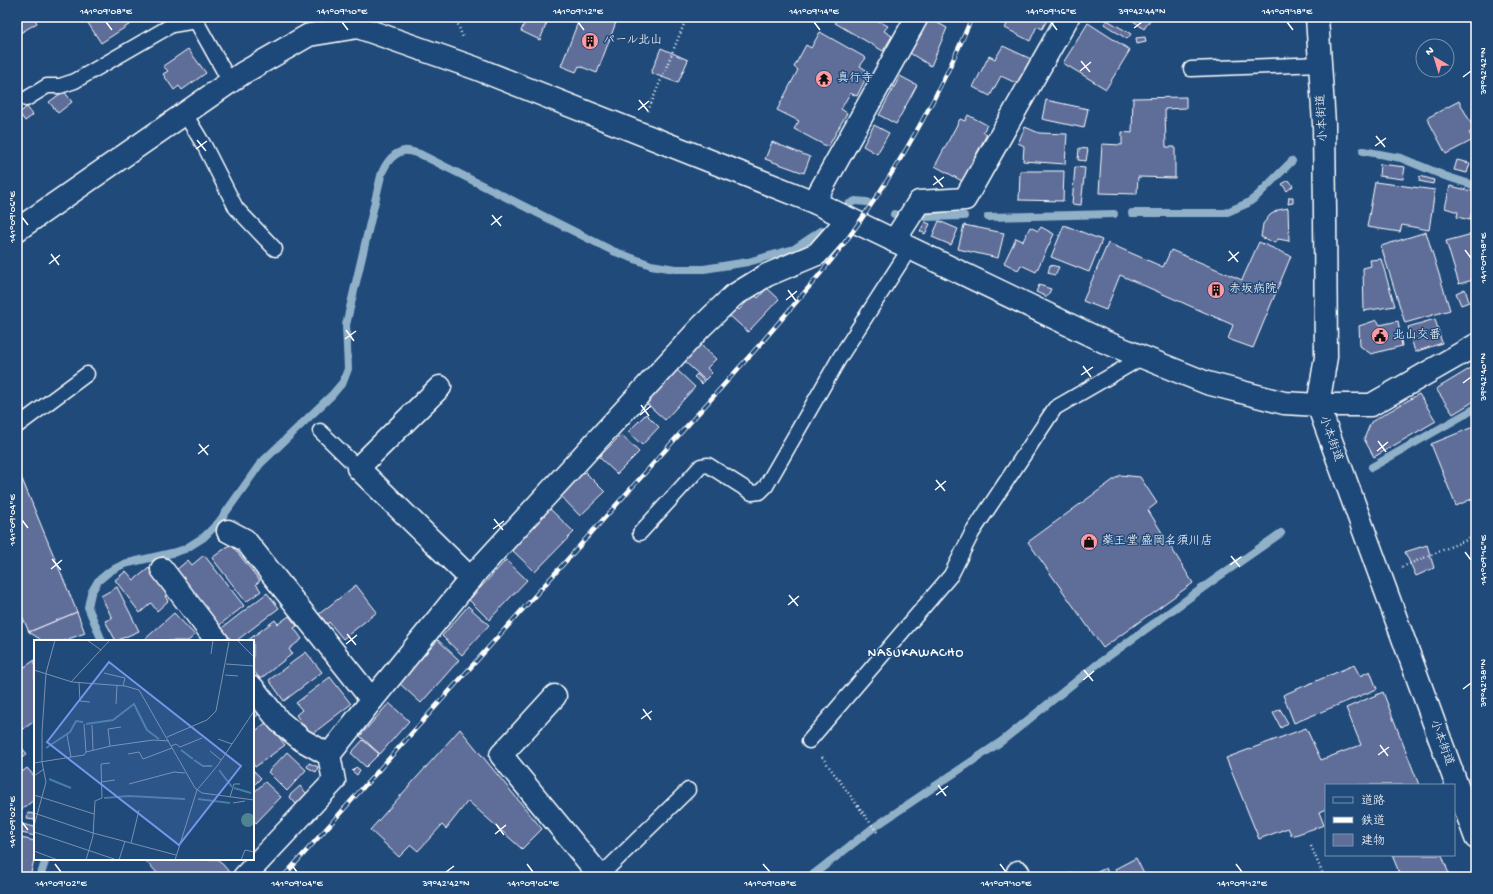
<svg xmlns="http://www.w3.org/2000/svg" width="1493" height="894" viewBox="0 0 1493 894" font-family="'Gochi Hand','Klee One',sans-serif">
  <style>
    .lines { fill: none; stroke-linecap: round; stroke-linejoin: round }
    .stream { stroke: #91b1c9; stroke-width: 8 }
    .building { fill: #5f6d99; stroke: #fff }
    .service-casing { stroke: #fff; stroke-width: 17 }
    .minor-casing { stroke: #fff; stroke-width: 25 }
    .tertiary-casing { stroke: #fff; stroke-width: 25 }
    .path { stroke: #fff; stroke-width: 2.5; stroke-dasharray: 1 3; stroke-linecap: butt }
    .service { stroke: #1f4a7a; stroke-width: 14 }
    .minor { stroke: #1f4a7a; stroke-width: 22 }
    .tertiary { stroke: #1f4a7a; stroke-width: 22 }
    .rail-casing { stroke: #fff; stroke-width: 4.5 }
    .rail { stroke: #1f4a7a; stroke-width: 3; stroke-dasharray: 9; stroke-linecap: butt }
    .ticks { fill: none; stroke: #fff; stroke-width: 1.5 }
    .labels { text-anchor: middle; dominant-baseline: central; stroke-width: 3; stroke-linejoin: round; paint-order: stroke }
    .poi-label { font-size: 12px; fill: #fff; stroke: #1f4a7a; text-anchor: start }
    .street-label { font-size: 12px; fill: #fff; stroke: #1f4a7a }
    .neighbourhood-label { font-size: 13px; letter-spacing: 1px; fill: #fff; stroke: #1f4a7a }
    .inset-river { fill: none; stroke: #487da5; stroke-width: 2 }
    .inset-road { fill: none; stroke: #7992af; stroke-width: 1 }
    .view { fill: #7795e8; fill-opacity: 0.15; stroke: #7795e8; stroke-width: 2 }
    .inset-edge { fill: none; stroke: #fff; stroke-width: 2 }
    .neatline { fill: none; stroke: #fff; stroke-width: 1.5 }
    .ticks-label { font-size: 10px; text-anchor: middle; fill: #fff }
  </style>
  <rect width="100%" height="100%" fill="#1f4a7a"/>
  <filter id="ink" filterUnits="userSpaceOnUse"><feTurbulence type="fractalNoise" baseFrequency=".025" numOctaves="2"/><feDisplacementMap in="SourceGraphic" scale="8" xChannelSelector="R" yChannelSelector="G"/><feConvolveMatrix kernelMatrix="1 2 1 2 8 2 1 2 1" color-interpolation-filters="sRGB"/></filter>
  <g filter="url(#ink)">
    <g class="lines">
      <g class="stream">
        <path d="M1363 151 1401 158 1445 176 1476 186"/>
        <path d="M849 204 855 201 867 202"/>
        <path d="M1132 213H1225L1248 203 1256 197 1292 161"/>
        <path d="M894 214 897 215"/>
        <path d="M925 217 964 216"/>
        <path d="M988 217 1114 214"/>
        <path d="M1372 467 1476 408"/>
        <path d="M102 641 88 607 91 593 98 581 110 571 124 564 176 552 185 549 204 537 219 522 260 464 332 395 343 382 348 369 346 325 380 180C382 169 391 153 404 151 409 150 415 153 420 154L613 251 651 265 675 269H704L748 262 794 249 821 231"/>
        <path d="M40 877 46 859"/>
        <path d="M810 877 873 828 1002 741 1095 666 1211 582 1281 533"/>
      </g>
    </g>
    <g class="building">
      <path d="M17 17H34L37 23 17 35Z"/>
      <path d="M84 17H141L101 43Z"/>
      <path d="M527 17H549L540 40 521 31Z"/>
      <path d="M580 17H618L597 73 579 66 576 72 561 66Z"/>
      <path d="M839 17H871L888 26 884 31 892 36 883 51 835 23Z"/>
      <path d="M927 17 947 28 931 66 908 52Z"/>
      <path d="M939 17H952L950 22Z"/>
      <path d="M1011 17H1049L1042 29 1037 26 1030 41 1005 28Z"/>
      <path d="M1128 17H1152L1144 29Z"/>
      <path d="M1107 20 1131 34 1127 39 1104 24Z"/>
      <path d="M1088 23 1130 50 1106 89 1063 63Z"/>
      <path d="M820 32 866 58 860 66 869 72 857 96 850 93 841 109 847 113 828 147 794 129 799 121 777 110 798 70 794 67 806 45 811 48Z"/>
      <path d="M1145 37 1146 42 1137 44 1136 38Z"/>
      <path d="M1003 46 1031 59 1018 84 1001 76 990 96 973 87 989 56 995 59Z"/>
      <path d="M661 48 688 60 678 83 651 73Z"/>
      <path d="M188 49 206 73 182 90 179 86 174 90 163 74 168 71 163 66Z"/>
      <path d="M900 76 917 85 896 124 879 115Z"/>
      <path d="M64 91 72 102 58 113 49 102Z"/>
      <path d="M1186 97V108L1165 109 1166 147H1175V178L1138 177 1137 194 1099 193 1102 144 1122 145V132L1132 133 1133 98Z"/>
      <path d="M1046 100 1088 109 1084 128 1042 119Z"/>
      <path d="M1459 101 1474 129 1469 133 1473 140 1446 154 1427 118Z"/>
      <path d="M27 107 33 115 25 121 19 113Z"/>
      <path d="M968 115 987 125 983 132 987 134 962 181 935 166 960 119 965 121Z"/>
      <path d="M874 125 889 133 877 154 863 146Z"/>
      <path d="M1025 127 1039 133 1067 134 1065 164 1023 161 1024 146 1018 143Z"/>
      <path d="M772 142 810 157 804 173 765 159Z"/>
      <path d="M1079 148 1088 149 1086 161 1078 160Z"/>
      <path d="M1457 160 1470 163 1467 173 1454 170Z"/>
      <path d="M1380 164 1405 167 1403 179 1379 176Z"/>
      <path d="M1075 167 1085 168 1081 205 1072 204Z"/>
      <path d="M1020 171H1064L1063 201 1019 200Z"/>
      <path d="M1420 176 1434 180 1433 184 1419 181Z"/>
      <path d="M1289 180 1293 186 1287 191 1282 184Z"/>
      <path d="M1375 182 1435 190 1429 230 1402 225 1400 232 1367 227Z"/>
      <path d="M1450 186 1476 192V216L1471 214 1470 220 1457 217 1458 212 1445 208Z"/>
      <path d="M1289 197H1293V203L1288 204Z"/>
      <path d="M1288 208 1289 241 1278 239 1275 243 1261 237 1263 224 1270 215 1278 210Z"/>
      <path d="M939 221 958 229 951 245 932 237Z"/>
      <path d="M925 222 930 224 925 234 920 231Z"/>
      <path d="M964 225 1004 233 998 258 958 249Z"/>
      <path d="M1064 225 1102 240 1089 272 1051 257Z"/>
      <path d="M1030 227 1038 231 1041 227 1054 234 1036 272 1021 265 1018 270 1004 263 1016 238 1023 241Z"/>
      <path d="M1426 232 1450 310 1405 323 1381 246Z"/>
      <path d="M1476 233V279L1459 284 1446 241Z"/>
      <path d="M1259 242 1291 256 1253 348 1228 339 1233 325 1120 275 1106 310 1083 301 1108 243 1163 267 1171 250 1242 280Z"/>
      <path d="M1381 259 1395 306 1364 311 1363 268 1371 266 1370 260Z"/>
      <path d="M1050 265 1059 267 1055 275 1048 273Z"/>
      <path d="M1039 285 1051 289 1047 297 1036 292Z"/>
      <path d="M767 288 779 299 748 332 729 315 736 307 739 310 754 294 758 298Z"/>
      <path d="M1465 289 1469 302 1461 305 1456 293Z"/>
      <path d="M1435 319 1442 343 1415 352 1408 327Z"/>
      <path d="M1377 320 1380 325 1398 321 1402 346 1371 354 1360 346 1359 326Z"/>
      <path d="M699 343 716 359 707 368 712 373 705 380 683 360Z"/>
      <path d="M1476 365V400L1453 414 1436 389Z"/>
      <path d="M676 369 695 387 665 420 645 402Z"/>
      <path d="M697 374 704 381 702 384 694 377Z"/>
      <path d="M1419 394 1436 421 1374 457 1364 439 1371 422Z"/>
      <path d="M646 414 659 427 642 445 628 432Z"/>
      <path d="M1473 427 1476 434V497L1456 506 1431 444Z"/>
      <path d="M621 435 639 452 617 474 599 457Z"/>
      <path d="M17 467 77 612 29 632 17 604Z"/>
      <path d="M584 471 605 492 580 516 560 495Z"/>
      <path d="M1120 475 1140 477 1157 503 1148 510 1193 583 1103 648 1028 542Z"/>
      <path d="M550 509 574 532 535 572 511 549Z"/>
      <path d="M231 544 260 581 256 584 261 591 246 602 212 558Z"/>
      <path d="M1427 545 1434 568 1416 576 1405 552Z"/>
      <path d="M204 555 244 606 218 626 175 571 188 560 192 565Z"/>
      <path d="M506 560 527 580 489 620 469 600Z"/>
      <path d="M149 568 169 593 165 596 168 601 157 611 151 603 140 613 115 580 126 571 134 580Z"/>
      <path d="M356 585 377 612 343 639 329 622 327 624 319 614Z"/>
      <path d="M117 587 139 631 116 641 105 621 112 618 101 596Z"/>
      <path d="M267 593 279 608 236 641H232L222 628Z"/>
      <path d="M468 606 489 625 462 655 442 636Z"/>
      <path d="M77 612 85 633 63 641H43L29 632Z"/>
      <path d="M174 613 195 635 188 641H143Z"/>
      <path d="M289 616 297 626 294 628 302 639 289 649 292 654 260 679 253 670V641H247L275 620 278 624Z"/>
      <path d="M438 640 459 660 421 703 399 683Z"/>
      <path d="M306 652 322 672 284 701 269 680Z"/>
      <path d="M35 660V721L17 733V672Z"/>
      <path d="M1354 665 1360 676 1370 671 1377 689 1294 723 1283 695Z"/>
      <path d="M330 677 351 704 311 735 296 715 302 710 296 703Z"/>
      <path d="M1383 692 1419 785H1326V809L1319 812 1324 825 1292 836 1288 828 1259 839 1226 758 1306 728 1321 760 1361 745 1346 708Z"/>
      <path d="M389 703 409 721 380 754 360 736Z"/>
      <path d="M253 708 259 714 253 719Z"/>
      <path d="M1280 709 1288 723 1281 728 1273 713Z"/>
      <path d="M267 722 285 745 255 767 253 764V733Z"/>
      <path d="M460 729 542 829 522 849 468 801 446 829 442 825 418 851 411 845 399 857 370 830Z"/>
      <path d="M363 740 379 754 366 767 351 753Z"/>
      <path d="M22 748 27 754 19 760 17 752Z"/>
      <path d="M287 752 306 770 287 791 268 772Z"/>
      <path d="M309 763 318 767 316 772 307 767Z"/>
      <path d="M17 766 22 772 27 768 35 777 34 800 17 813Z"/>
      <path d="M356 767 360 770 357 775 352 771Z"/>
      <path d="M253 770 261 778 253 786Z"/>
      <path d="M265 782 281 797 256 823 253 820V793Z"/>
      <path d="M300 786 307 794 296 804 289 796Z"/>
      <path d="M28 813 35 814V820L27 819Z"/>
      <path d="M17 823 35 827V836L17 832Z"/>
      <path d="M17 837 35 841V855L30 877H17Z"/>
      <path d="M1392 855H1442L1450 877H1401Z"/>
      <path d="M1136 858 1145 876 1119 877 1115 869Z"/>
      <path d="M149 859H218L230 873 226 877H161L146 861Z"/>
      <path d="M1106 868 1110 877H1087Z"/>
      <path d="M1072 872 1075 877H1063Z"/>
    </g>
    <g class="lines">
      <defs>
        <g id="service">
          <path d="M1191 69 1320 64"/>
          <path d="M26 99 47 86H60L75 81 172 25 196 21 230 82"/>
          <path d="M185 114 205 147 236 208 275 249"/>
          <path d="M17 426 87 374"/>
          <path d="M320 431 358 468"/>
          <path d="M640 533 701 466 708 465 752 493 760 492 766 486 840 357 910 248"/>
          <path d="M809 741 951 575 972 533 1055 408 1143 357"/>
          <path d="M600 876 688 790"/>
        </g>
        <g id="minor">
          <path d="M814 202 917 17"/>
          <path d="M17 230 243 73 309 35 358 27 475 68 814 202 1105 342 1207 383 1284 403 1318 405H1371L1476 345"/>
          <path d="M894 241 919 202 965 199 1068 17"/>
          <path d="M440 387 358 468 471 579"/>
          <path d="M228 531 245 540 372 700"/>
          <path d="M162 569 217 641"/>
          <path d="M253 688 279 721 302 740 329 755"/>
          <path d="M555 696 501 755 601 877"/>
          <path d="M1018 872 1020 877"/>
          <path d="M244 877 334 781 329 755 372 700 477 571 701 327 733 296 767 275 817 254 847 220"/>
        </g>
        <path id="tertiary" d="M1317 17 1324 124 1325 212 1326 357 1318 405 1476 838"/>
      </defs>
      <use href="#service" class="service-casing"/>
      <use href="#minor" class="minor-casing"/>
      <use href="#tertiary" class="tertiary-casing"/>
      <g class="path">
        <path d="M455 17 463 38"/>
        <path d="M648 111 687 17"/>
        <path d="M1402 567 1476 536"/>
        <path d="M822 757 877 832"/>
        <path d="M1311 846 1324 877"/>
      </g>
      <use href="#service" class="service"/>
      <use href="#minor" class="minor"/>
      <use href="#tertiary" class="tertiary"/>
      <defs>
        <path id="rail" d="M283 877 763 341C795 303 830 265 858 224 903 160 942 89 972 17"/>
      </defs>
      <use href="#rail" class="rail-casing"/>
      <use href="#rail" class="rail"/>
    </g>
  </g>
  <path class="ticks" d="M106 22 112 30M342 22 348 30M578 22 584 30M814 22 820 30M1051 22 1057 30M1287 22 1293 30M1134 28 1142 22M1081 61 1090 72M1080 71 1091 62M1463 77 1471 71M639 100 648 111M638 110 649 101M1376 136 1385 147M197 140 206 151M1375 146 1386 138M196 149 207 141M934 176 943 187M933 185 944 177M492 215 501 226M22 217 28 225M491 225 502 216M1465 250 1471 258M1229 251 1238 262M51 254 59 265M1228 261 1239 252M49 264 60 255M788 290 796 301M786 300 797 291M346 330 354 341M345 339 356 331M1083 366 1091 377M1081 375 1093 367M1463 383 1471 377M641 405 649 416M640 415 651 406M1378 441 1386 452M199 444 208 455M1377 451 1388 442M198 454 209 445M936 480 945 491M935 490 946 481M494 519 503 530M22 520 28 528M493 529 504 521M1465 552 1471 560M1231 556 1240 567M52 559 61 570M1230 565 1241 557M51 569 62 560M789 595 798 606M788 605 799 596M347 634 356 645M346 644 357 635M1084 670 1093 681M1083 680 1094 671M1463 689 1471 683M643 709 651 720M641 719 652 711M1380 745 1388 756M1378 755 1389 747M938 785 946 796M936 795 948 786M22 822 28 830M496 824 504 835M495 834 506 825M55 864 61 872M291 864 297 872M527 864 533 872M763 864 770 872M1000 864 1006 872M1236 864 1242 872M446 872 454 866"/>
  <defs>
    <symbol id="building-disc" viewBox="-11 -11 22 22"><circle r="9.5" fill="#ff9aa2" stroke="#1f4a7a"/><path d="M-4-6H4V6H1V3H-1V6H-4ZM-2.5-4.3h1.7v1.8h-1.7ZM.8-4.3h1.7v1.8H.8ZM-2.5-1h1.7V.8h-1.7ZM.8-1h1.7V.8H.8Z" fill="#111"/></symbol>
    <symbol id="temple-disc" viewBox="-11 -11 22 22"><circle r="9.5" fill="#ff9aa2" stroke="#1f4a7a"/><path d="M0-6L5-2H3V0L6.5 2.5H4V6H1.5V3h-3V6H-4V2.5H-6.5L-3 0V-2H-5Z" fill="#111"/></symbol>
    <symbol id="civic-disc" viewBox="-11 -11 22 22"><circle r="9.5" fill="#ff9aa2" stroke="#1f4a7a"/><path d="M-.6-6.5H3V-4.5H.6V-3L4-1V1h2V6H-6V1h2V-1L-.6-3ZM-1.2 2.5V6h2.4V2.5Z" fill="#111"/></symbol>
    <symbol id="shop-disc" viewBox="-11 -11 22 22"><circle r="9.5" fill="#ff9aa2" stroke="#1f4a7a"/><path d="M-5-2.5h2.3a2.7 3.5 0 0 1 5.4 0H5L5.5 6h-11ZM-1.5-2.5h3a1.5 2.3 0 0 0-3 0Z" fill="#111"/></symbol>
  </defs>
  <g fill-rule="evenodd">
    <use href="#building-disc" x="580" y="31" width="20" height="20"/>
    <use href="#temple-disc" x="814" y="69" width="20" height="20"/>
    <use href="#building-disc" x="1206" y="280" width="20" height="20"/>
    <use href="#civic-disc" x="1370" y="326" width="20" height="20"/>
    <use href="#shop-disc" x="1079" y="532" width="20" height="20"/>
  </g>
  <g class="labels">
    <g class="poi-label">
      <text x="603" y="41">パール北山</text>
      <text x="837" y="79">真行寺</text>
      <text x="1229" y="290">赤坂病院</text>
      <text x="1393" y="336">北山交番</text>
      <text x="1102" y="542">薬王堂 盛岡名須川店</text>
    </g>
    <g class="street-label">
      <text transform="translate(1323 118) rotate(-93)">小本街道</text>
      <text transform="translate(1330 439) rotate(70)">小本街道</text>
      <text transform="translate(1441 743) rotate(70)">小本街道</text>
    </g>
    <g class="neighbourhood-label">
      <text x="916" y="653">NASUKAWACHO</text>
    </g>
  </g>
  <g transform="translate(34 640)">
    <rect width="220" height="220" fill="#1f4a7a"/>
    <path d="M207 180a7 7 0 1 1 14 0a7 7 0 1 1-14 0Z" fill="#4f8390"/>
    <path class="inset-river" d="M52 84 79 80 100 64 113 90 125 99M12 108 36 92 42 81 49 82M147 110 159 119M160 120 169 126H178M185 130 198 147M15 139 37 148M200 148 217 153M70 158 95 156 151 159M164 159 196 163"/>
    <path class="inset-road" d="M53 0 67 10M203 0 220 17M177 14 179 0M192 24 220 26M0 30 38 42 91 46 105 50 161 148 168 153 220 160M70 33 91 38 89 46M191 35 204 36M37 42 76 0M45 43 46 61 56 62M82 64 83 45M50 84 52 112M58 85 59 110M33 95 37 117M133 97 173 80 182 71 195 2M184 99 198 104M76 106 74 89 87 87M137 106 142 104 146 107 168 98M176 111 187 120M94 114 105 112 109 119 138 108M0 123 50 115 52 112 77 106 119 100 135 101M0 136 10 129M67 142 81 140M95 144 140 132 151 133M0 155 60 174M196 157 200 144H206M199 163 211 161M0 173 59 193 142 215M0 186 12 142 8 122V92L12 33 21 0M0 192 83 220M97 203 105 170M0 211 24 220M52 220 59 196 61 161 68 158 67 124 76 123M85 220 91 201M141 220 163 150 184 125 220 71M207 220 211 210 220 212"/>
    <path class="view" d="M75 22 207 126 145 205 13 102Z"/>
    <rect width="220" height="220" class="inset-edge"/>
  </g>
  <rect width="1493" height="894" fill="none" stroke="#1f4a7a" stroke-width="44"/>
  <rect x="1325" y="784" width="130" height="72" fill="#1f4a7a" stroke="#7992af"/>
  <rect x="1333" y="797" width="20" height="6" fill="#1f4a7a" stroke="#7992af"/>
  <text x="1361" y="804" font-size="12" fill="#ffffff">道路</text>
  <rect x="1333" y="817" width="20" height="6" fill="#ffffff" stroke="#7992af"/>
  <text x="1361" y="824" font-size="12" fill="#ffffff">鉄道</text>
  <rect x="1333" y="834" width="20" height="12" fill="#5f6d99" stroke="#7992af"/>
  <text x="1361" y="844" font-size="12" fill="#ffffff">建物</text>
  <g transform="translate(1435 58) rotate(322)"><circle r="19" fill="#1f4a7a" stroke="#7992af"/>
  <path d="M0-3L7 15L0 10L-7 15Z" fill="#ff9aa2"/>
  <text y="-6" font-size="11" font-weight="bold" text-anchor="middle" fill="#ffffff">N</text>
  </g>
  <rect x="22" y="22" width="1449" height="850" class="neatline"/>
  <g class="ticks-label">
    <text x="106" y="14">141°09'08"E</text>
    <text x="342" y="14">141°09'10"E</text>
    <text x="578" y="14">141°09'12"E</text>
    <text x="814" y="14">141°09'14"E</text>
    <text x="1051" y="14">141°09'16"E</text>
    <text x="1142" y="14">39°42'44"N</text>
    <text x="1287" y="14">141°09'18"E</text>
    <text transform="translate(1482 71) rotate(-90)" y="4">39°42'42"N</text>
    <text transform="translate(11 217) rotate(-90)" y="4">141°09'06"E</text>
    <text transform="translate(1482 258) rotate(-90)" y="4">141°09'18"E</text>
    <text transform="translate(1482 377) rotate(-90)" y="4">39°42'40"N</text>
    <text transform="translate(11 520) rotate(-90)" y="4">141°09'04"E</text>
    <text transform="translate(1482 560) rotate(-90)" y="4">141°09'16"E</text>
    <text transform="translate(1482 683) rotate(-90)" y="4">39°42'38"N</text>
    <text transform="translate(11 822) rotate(-90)" y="4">141°09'02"E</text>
    <text x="61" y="886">141°09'02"E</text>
    <text x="297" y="886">141°09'04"E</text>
    <text x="446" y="886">39°42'42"N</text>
    <text x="533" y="886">141°09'06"E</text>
    <text x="770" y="886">141°09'08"E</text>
    <text x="1006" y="886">141°09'10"E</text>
    <text x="1242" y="886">141°09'12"E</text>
  </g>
</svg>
